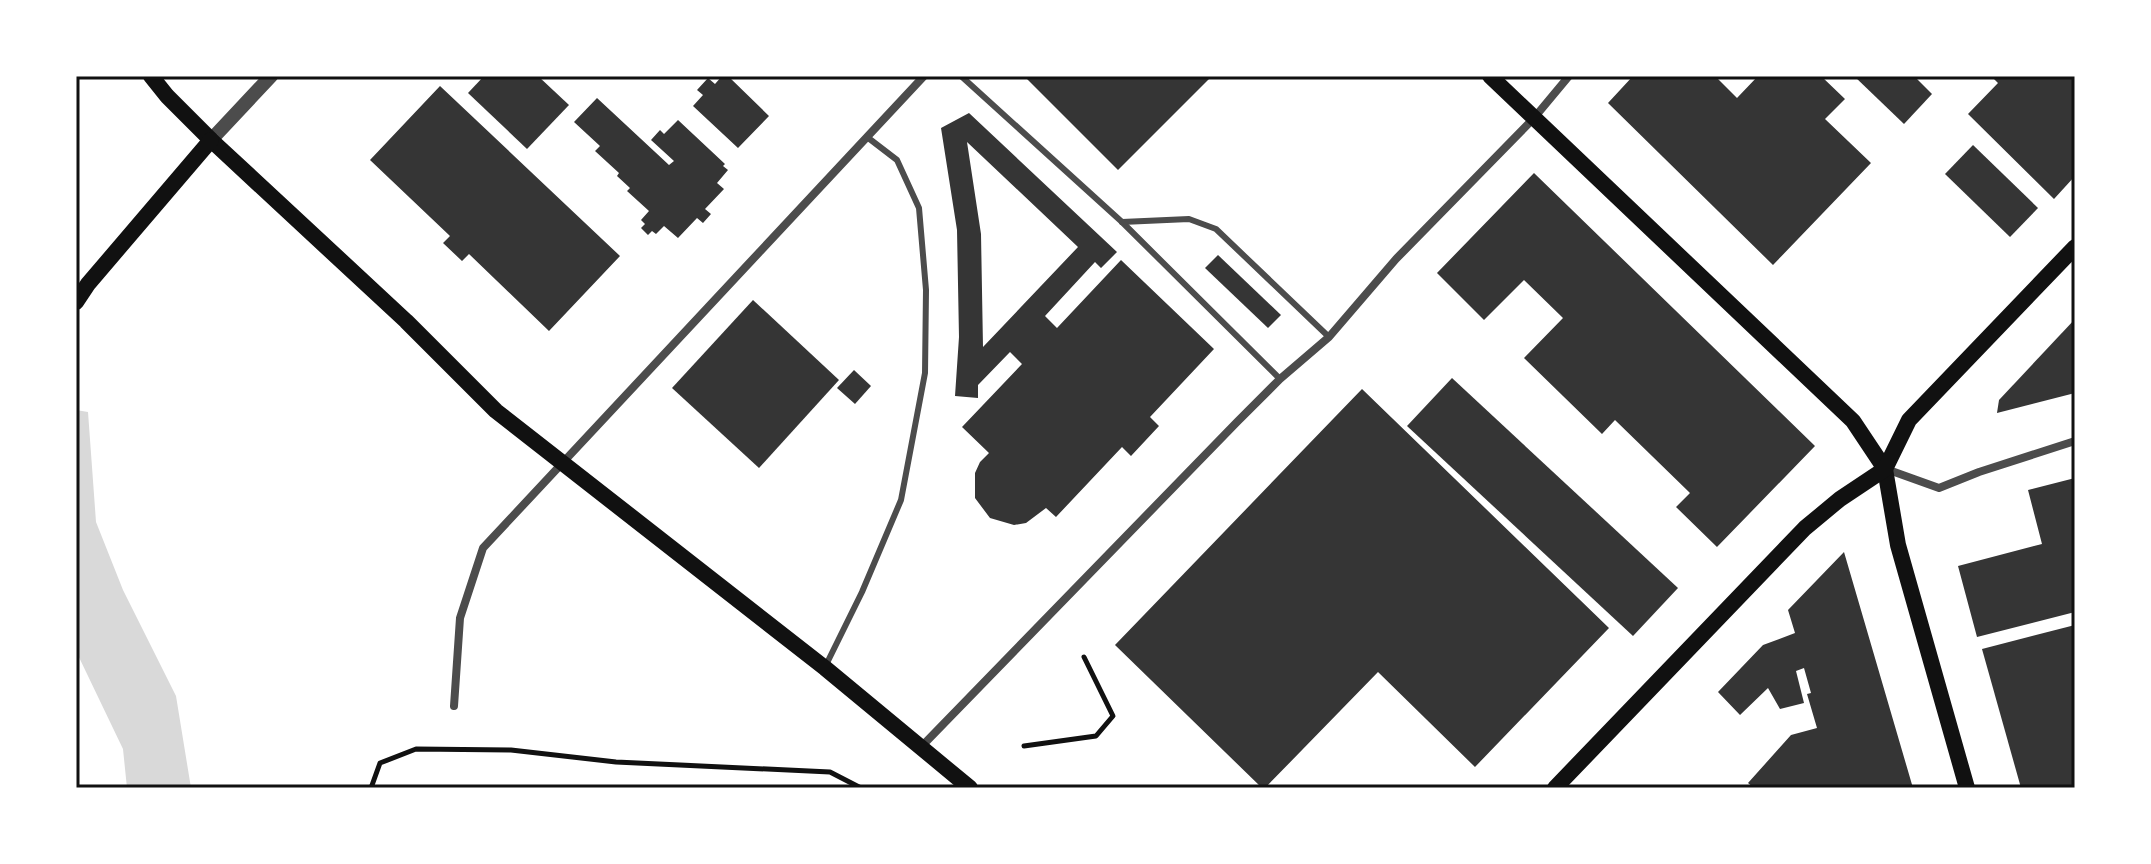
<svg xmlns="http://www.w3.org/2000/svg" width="2151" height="864" viewBox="0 0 2151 864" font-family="'Space Grotesk',sans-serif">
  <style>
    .water { fill: #d9d9d9 }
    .building { fill: #353535; fill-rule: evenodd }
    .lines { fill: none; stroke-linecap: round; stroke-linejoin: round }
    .path { stroke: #111; stroke-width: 5 }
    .service { stroke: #4c4c4c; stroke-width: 6 }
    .minor { stroke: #4c4c4c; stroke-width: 8 }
    .tertiary { stroke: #4c4c4c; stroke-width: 14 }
    .secondary { stroke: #111; stroke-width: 16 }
    .neatline { fill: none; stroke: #111; stroke-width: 3 }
  </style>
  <rect width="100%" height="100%" fill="#fff"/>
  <path class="water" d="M76 410 88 412 96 522 123 590 176 696 191 788H127L123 749 76 651Z"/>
  <g class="building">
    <path d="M484 76H538L569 105 527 149 468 93Z"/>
    <path d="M722 76H728L769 116 738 148 693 106 703 95 697 90 708 78 715 84Z"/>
    <path d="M1024 76H1212L1118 170Z"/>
    <path d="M1633 76H1715L1737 98 1758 76H1821L1845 99 1825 119 1871 163 1773 265 1608 103Z"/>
    <path d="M1854 76H1914L1932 94 1904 124Z"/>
    <path d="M1991 76H2075V176L2054 199 1968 114 1998 83Z"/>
    <path d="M440 86 620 256 549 331 469 254 462 261 443 243 450 236 370 160Z"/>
    <path d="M597 98 669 165 674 161 651 140 660 130 664 134 678 120 725 164 723 166 728 170 717 183 724 189 705 209 711 214 703 223 697 218 678 238 664 226 656 234 652 231 648 235 641 228 645 224 641 220 649 211 627 191 630 188 617 176 619 173 595 151 600 146 574 122Z"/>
    <path d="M969 113 1117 252 1101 268 1095 262 1045 316 1057 328 1121 260 1214 349 1150 417 1159 426 1131 456 1122 447 1056 517 1046 508 1026 523 1014 525 990 518 975 498V473L980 462 989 453 962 427 1022 364 1010 352 978 385V398L955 396 959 337 957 230 941 128ZM967 142 1078 247 983 347 981 234Z"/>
    <path d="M1973 145 2038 208 2010 237 1945 174Z"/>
    <path d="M1534 173 1815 446 1717 547 1676 507 1690 493 1615 420 1602 434 1524 358 1563 318 1524 280 1484 320 1437 273Z"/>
    <path d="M1218 255 1281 315 1268 328 1205 268Z"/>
    <path d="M753 300 839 380 759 468 672 388Z"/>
    <path d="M2075 319V393L1997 413 1999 400Z"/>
    <path d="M854 370 871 386 855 404 837 388Z"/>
    <path d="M1452 378 1678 588 1633 636 1407 426Z"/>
    <path d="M1362 389 1609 628 1475 767 1378 672 1265 788H1262L1115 645Z"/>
    <path d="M2075 478V612L1977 637 1958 566 2042 544 2028 490Z"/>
    <path d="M1844 552 1913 788H1754L1748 783 1791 735 1817 728 1807 694 1811 693 1804 668 1796 671 1804 703 1780 709 1768 688 1740 715 1718 692 1763 645 1795 633 1788 610Z"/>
    <path d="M2075 625V788H2021L1982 649Z"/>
  </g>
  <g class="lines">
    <g class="path">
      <path d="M1024 746 1096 736 1113 716 1084 657"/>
      <path d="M371 788 380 763 416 749 511 750 616 762 830 772 861 788"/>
    </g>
    <g class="service">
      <path d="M961 76 1122 222 1280 379"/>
      <path d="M1122 222 1189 219 1216 229 1329 337"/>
      <path d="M825 667 862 592 901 500 925 373 926 290 919 208 897 160 867 137"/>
    </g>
    <g class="minor">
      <path d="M1886 469 1939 488 1979 472 2075 441"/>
      <path d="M454 706 460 618 483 548 924 76"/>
      <path d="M922 746 1237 422 1280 379 1329 337 1396 259 1534 118 1569 76"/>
    </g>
    <path class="tertiary" d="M211 140 271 76"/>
    <g class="secondary">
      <path d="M151 76 167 96 211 140 406 321 496 411 825 668 970 788"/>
      <path d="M1490 76 1853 421 1885 469 1898 545 1967 788"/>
      <path d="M76 302 88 284 211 140"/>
      <path d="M1555 788 1805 528 1840 499 1885 469 1909 420 2075 247"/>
    </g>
  </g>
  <rect width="2151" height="864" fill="none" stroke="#ffffff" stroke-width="156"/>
  <rect x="78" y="78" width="1995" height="708" class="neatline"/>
</svg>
